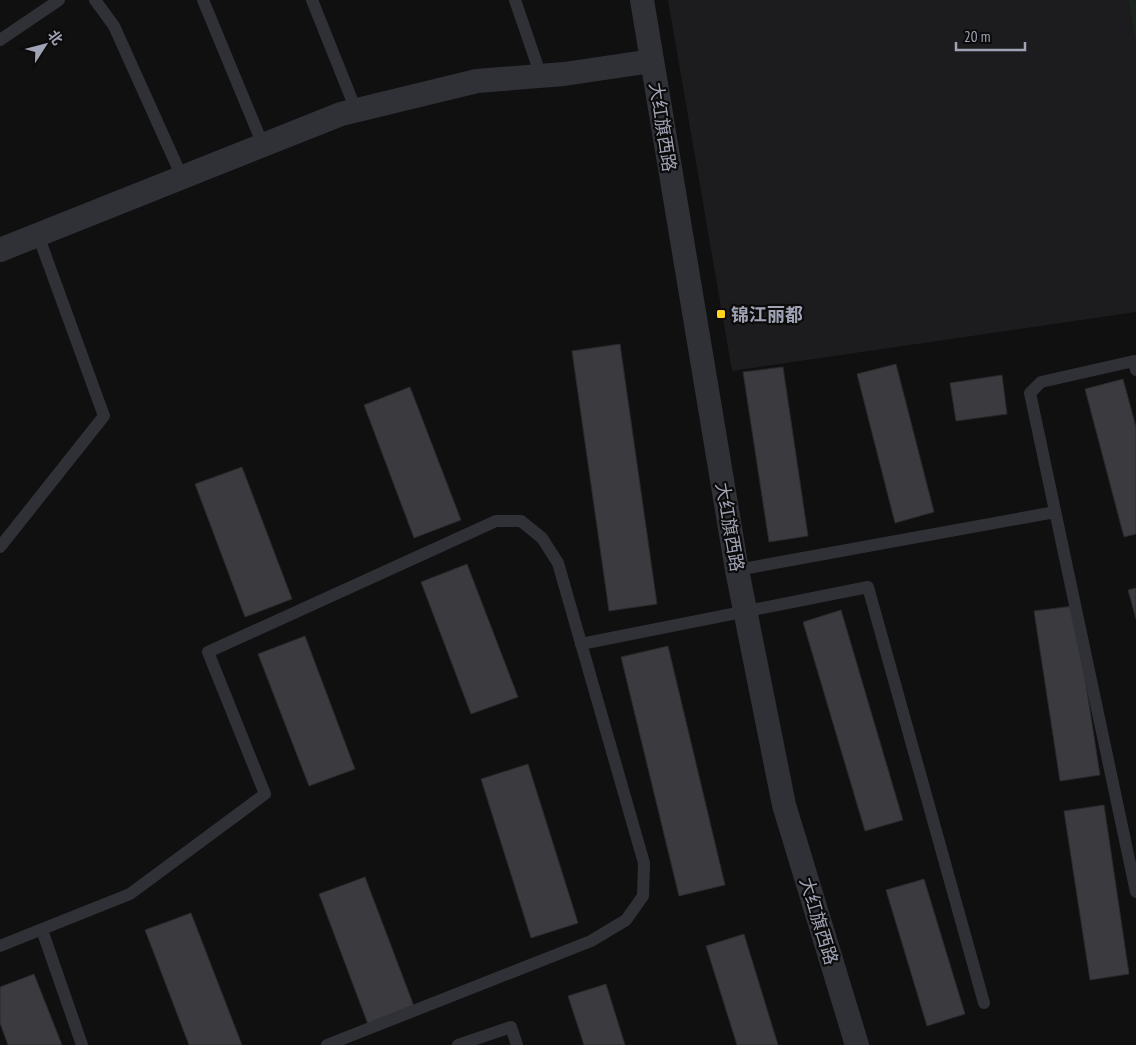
<svg xmlns="http://www.w3.org/2000/svg" width="1136" height="1045" viewBox="0 0 1136 1045" font-family="'PT Sans Narrow','Noto Sans SC',sans-serif">
  <style>
    .built { fill: #1c1c1e }
    .green { fill: #1c241e }
    .building { fill: #3a3a3f; stroke: #2a2a2d }
    .lines { fill: none; stroke-linecap: round; stroke-linejoin: round }
    .service { stroke: #303137; stroke-width: 12 }
    .minor { stroke: #303137; stroke-width: 24 }
    .poi-dot { fill: #ffd41a; stroke: #0b0b0c; stroke-width: 2 }
    .labels { text-anchor: middle; dominant-baseline: central; stroke-width: 4.5; stroke-linejoin: round; paint-order: stroke }
    .street-label { font-size: 18px; fill: #a0a3b3; stroke: #0b0b0c }
    .poi-label { font-size: 18px; font-weight: bold; fill: #a0a3b3; stroke: #0b0b0c; text-anchor: start }
  </style>
  <rect width="100%" height="100%" fill="#101011"/>
  <path class="built" d="M668 0H1128L1136 43V312L732 371Z"/>
  <path class="green" d="M1128 0H1136V43Z"/>
  <g class="building">
    <path d="M620 344 657 604 609 611 572 351Z"/>
    <path d="M896 364 934 512 895 523 857 374Z"/>
    <path d="M783 367 808 536 769 542 743 372Z"/>
    <path d="M1002 375 1007 414 956 421 950 383Z"/>
    <path d="M1123 379 1136 427V534L1124 537 1085 389Z"/>
    <path d="M410 387 461 520 414 538 364 405Z"/>
    <path d="M242 467 292 599 245 617 195 484Z"/>
    <path d="M467 564 518 697 471 714 421 582Z"/>
    <path d="M1136 588V619L1128 590Z"/>
    <path d="M1074 606 1100 775 1060 781 1034 611Z"/>
    <path d="M841 610 903 820 865 831 803 622Z"/>
    <path d="M305 636 355 769 309 786 258 654Z"/>
    <path d="M668 646 725 885 679 896 621 657Z"/>
    <path d="M528 764 578 923 531 938 481 779Z"/>
    <path d="M1104 805 1129 974 1090 980 1064 811Z"/>
    <path d="M365 877 415 1009 369 1027 319 894Z"/>
    <path d="M924 879 965 1014 927 1026 886 890Z"/>
    <path d="M191 913 242 1045H189L145 930Z"/>
    <path d="M744 934 778 1045H737L706 946Z"/>
    <path d="M34 974 62 1045H8L0 1023V987Z"/>
    <path d="M606 984 625 1045H584L568 996Z"/>
  </g>
  <g class="lines">
    <g class="service">
      <path d="M95 0 114 26 182 177"/>
      <path d="M203 0 263 145"/>
      <path d="M312 0 356 110"/>
      <path d="M515 0 541 76"/>
      <path d="M0 40 59 0"/>
      <path d="M1136 370 1134 361 1041 382 1030 393 1136 892"/>
      <path d="M0 547 104 416 38 235"/>
      <path d="M737 570 1055 512"/>
      <path d="M581 644 868 587 984 1003"/>
      <path d="M42 930 82 1045"/>
      <path d="M0 946 130 894 265 794 208 652 496 521H521L542 538 558 563 644 863 643 896 626 920 591 941 327 1045"/>
      <path d="M458 1045 511 1027 517 1045"/>
    </g>
    <g class="minor">
      <path d="M642 0 737 570 784 805 857 1045"/>
      <path d="M0 250 341 114 477 81 564 74 652 61"/>
    </g>
  </g>
  <rect class="poi-dot" x="716" y="309" width="10" height="10" rx="2.5"/>
  <g class="labels">
    <g class="street-label">
      <text transform="translate(663 127) rotate(81)">大红旗西路</text>
      <text transform="translate(730 527) rotate(80)">大红旗西路</text>
      <text transform="translate(819 921) rotate(73)">大红旗西路</text>
    </g>
    <g class="poi-label">
      <text x="731" y="314">锦江丽都</text>
    </g>
  </g>
  <g transform="translate(45 45) rotate(54)" stroke="#0b0b0c" stroke-width="4" paint-order="stroke">
  <path d="M0-4L9 19L0 12L-9 19Z" fill="#a0a3b3"/>
  <text y="-8" font-size="14" font-weight="bold" text-anchor="middle" fill="#a0a3b3">北</text>
  </g>
  <path d="M956 42v8h69v-8" fill="none" stroke="#a0a3b3" stroke-width="2.5"/>
  <text x="964" y="42" font-size="15" fill="#a0a3b3" stroke="#0b0b0c" stroke-width="4" paint-order="stroke">20 m</text>
</svg>
